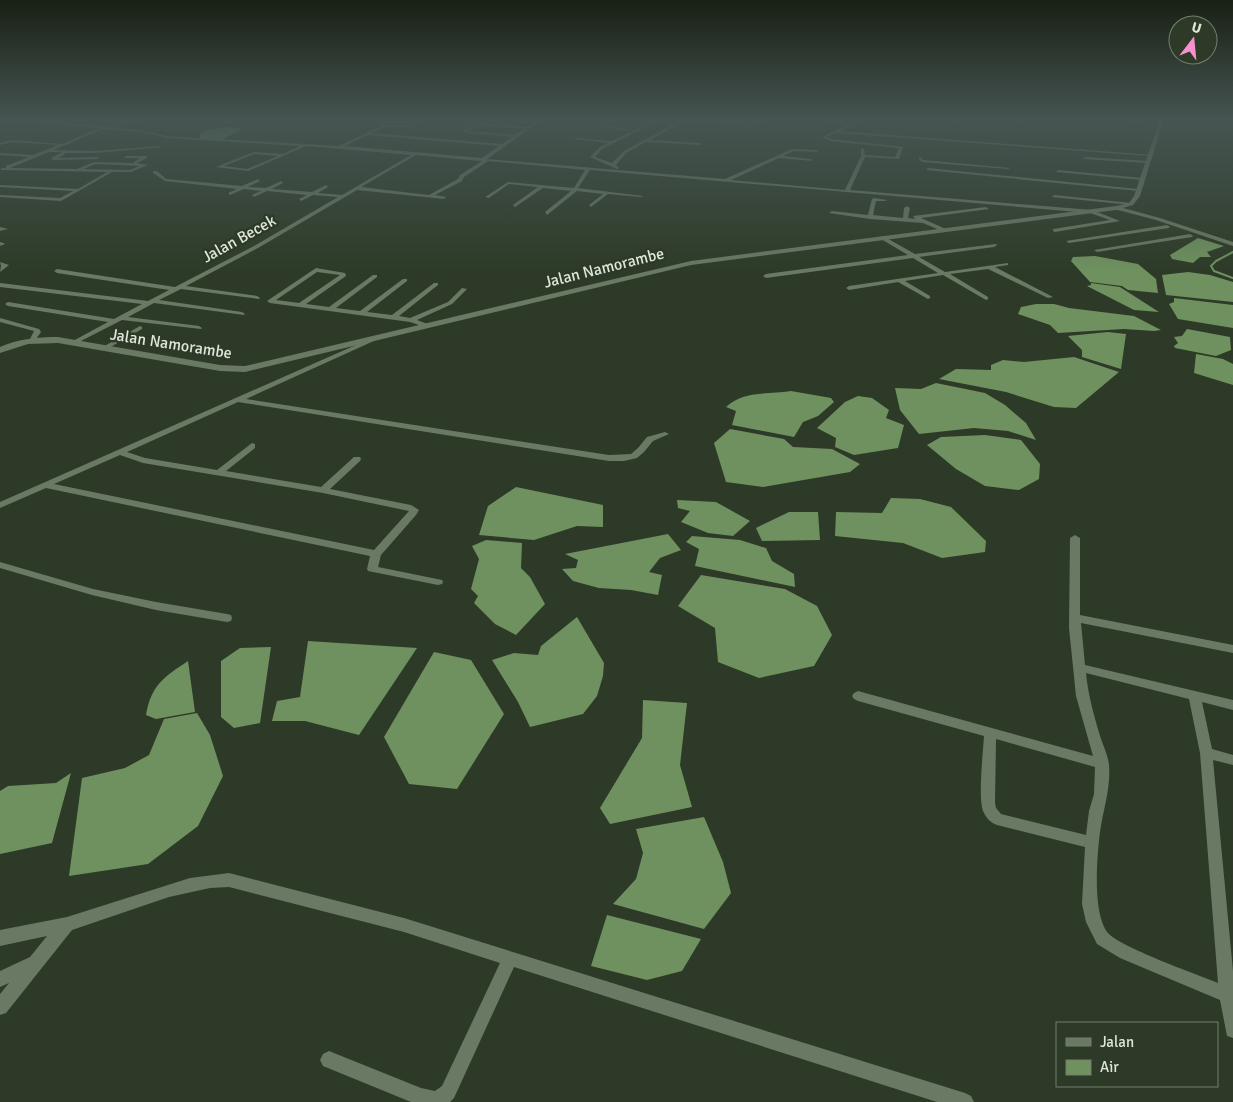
<svg xmlns="http://www.w3.org/2000/svg" width="1233" height="1102" viewBox="0 0 1233 1102" font-family="Signika,sans-serif">
  <style>
    .water { fill: #6f915f }
    .lines { fill: none; stroke-linecap: round; stroke-linejoin: round }
    .stream { stroke: #6f915f; stroke-width: 2 }
    .street { fill: #6a7964; fill-rule: evenodd }
    .secondary { fill: #6a7964; fill-rule: evenodd }
    .labels { text-anchor: middle; dominant-baseline: central; stroke-width: 5; stroke-linejoin: round; paint-order: stroke }
    .far-street-label { font-size: 16px; fill: #dfe7db; stroke: #2d3a27 }
  </style>
  <rect width="100%" height="100%" fill="#2d3a27"/>
  <g class="water">
    <path d="M226 127 239 128 240 130 221 140 200 139V133L207 130Z"/>
    <path d="M1198 238 1224 246 1207 252 1211 257H1200L1193 263 1172 259 1170 255Z"/>
    <path d="M1095 256 1138 264 1156 279 1158 293 1128 290 1122 286 1090 282 1071 261 1073 257Z"/>
    <path d="M1188 272 1210 275 1233 282V302L1166 295 1162 275Z"/>
    <path d="M1091 283 1120 287 1159 312 1134 310 1087 286 1091 285Z"/>
    <path d="M1174 298 1233 305V328L1178 319 1169 304 1174 302Z"/>
    <path d="M1036 304H1054L1069 308 1134 316 1161 330 1154 331 1124 329 1058 333 1050 325 1018 314 1021 307Z"/>
    <path d="M1187 329 1230 337 1231 350 1216 356 1175 348 1174 346 1178 343 1174 337 1182 336Z"/>
    <path d="M1108 332 1126 334 1121 369 1082 357V350L1068 336Z"/>
    <path d="M1196 354 1223 359 1233 364V385L1194 373Z"/>
    <path d="M1074 357 1119 372 1076 408 1054 407 1006 392 939 379 956 369 991 370V365L1003 360 1024 362Z"/>
    <path d="M936 383 985 393 1005 405 1026 423 1036 440 1008 431 974 428 919 434 900 410 895 388 921 389Z"/>
    <path d="M791 391 831 398 834 402 818 416 803 422 794 437 732 425 736 411 726 407C744 390 768 395 791 391Z"/>
    <path d="M858 396 872 398 889 410 886 418 904 425 898 448 854 455 835 447 836 438 817 428 845 402Z"/>
    <path d="M730 429 784 439 793 447 832 449 860 464 850 472 763 487 726 482 714 443Z"/>
    <path d="M985 435 1021 440 1040 464 1039 479 1019 490 985 486 956 469 927 445 941 437Z"/>
    <path d="M516 487 603 505V527L577 526 534 540 479 535 488 506Z"/>
    <path d="M891 498 920 499 951 507 986 541 985 552 942 558 903 543 835 536 836 512 882 513Z"/>
    <path d="M677 500 716 502 750 521 733 536 708 533 681 522 690 511 678 508Z"/>
    <path d="M789 512H818L820 540 762 541 756 528Z"/>
    <path d="M668 534 681 550 660 558 649 572 662 575 658 595 631 590 599 588 573 581 562 569 576 568 578 560 565 554Z"/>
    <path d="M692 536 740 540 766 548 772 561 794 574 795 587 695 566 699 549 686 542Z"/>
    <path d="M486 540 522 543 521 568 530 577 545 604 516 635 495 624 474 603 478 596 471 589 479 559 472 546Z"/>
    <path d="M701 575 785 589 817 606 832 635 814 666 759 678 718 662 715 628 678 606Z"/>
    <path d="M577 617 604 663 603 676 597 696 583 714 530 727 518 702 492 660 514 653 538 655 541 646Z"/>
    <path d="M308 641 417 648 359 735 305 721H272L277 701 300 697Z"/>
    <path d="M271 647 260 723 234 728 221 717V661L240 648Z"/>
    <path d="M434 652 471 660 504 714 457 789 409 784 384 737Z"/>
    <path d="M188 661 195 712 156 719 146 715C151 685 164 677 188 661Z"/>
    <path d="M643 700 687 703 680 765 692 807 610 824 600 808 642 738Z"/>
    <path d="M197 713 210 735 223 776 198 826 148 864 69 876 82 778 125 768 149 755 164 719Z"/>
    <path d="M71 773 52 843 0 854V791L8 786 56 783Z"/>
    <path d="M704 817 723 862 731 893 704 929 613 904 636 879 643 853 636 829Z"/>
    <path d="M607 915 701 939 682 971 647 980 591 966Z"/>
  </g>
  <g class="lines">
    <path class="stream" d="M1233 252 1216 261 1211 266 1214 271 1233 278"/>
    <g class="street">
      <path d="M136 119H142L115 127 113 126Z"/>
      <path d="M538 119H542L530 129 487 159 725 179 792 149 817 150 818 152 794 151 783 156 811 159 813 161 779 158 731 180 845 190 861 156V148L864 149 865 155 895 157 899 148 830 141 822 137 860 119H865L840 131 1152 155 1150 156 835 133 827 137 831 139 903 147 899 159 865 157 850 190 1092 210 1120 221 1055 232 1053 231V229L1110 220 1090 213 590 170 578 188 643 196 641 197 608 194 591 207 589 205 603 194 577 191 547 215 545 212 571 191 543 188 515 207 513 205 538 187 509 184 489 198 485 197 508 182 574 188 585 170 488 161 464 177 462 181 435 195 446 197 444 199 357 190 258 248 186 286 257 296 260 298 259 299 181 289 159 300 242 312 245 314 244 315 154 303 128 317 199 326 202 328 201 329 122 320 73 345 70 343 71 342 108 322 8 306 5 304 8 302 114 319 142 304 0 287V283L148 301 169 290 57 273 54 271 57 269 175 287 254 246 338 197 313 195 301 201 299 199 307 195 267 191 254 197 252 195 261 191 244 189 230 195 228 193 237 189 165 181 153 173V171H157L166 179 242 186 258 179 260 181 248 187 266 188 281 181 283 183 272 189 312 192 326 185 328 187 318 193 342 195 411 155 306 146 248 171 216 167 254 152 283 154 300 146 166 138 149 133 103 129 54 150 96 151 159 146 161 147 96 153H66L59 158 99 157 97 159 53 160 51 158 62 152H49L10 168 77 169 94 162 133 163 140 158H124L126 156H147V158L137 163 148 165 131 172H112L61 201 0 197V195L60 198 73 191 0 187V185L78 189 107 172 1 170V168H6V166L29 157 0 155V153L33 155 58 145 12 142 0 145V143L12 140 62 144 99 128 30 122H0V120C31 120 62 123 93 125 118 128 142 129 166 136L339 146 383 125H408L419 120 420 122 409 127H385L372 133 502 144 512 137 461 132 477 123 527 127ZM478 125 524 129 515 135 467 131ZM368 135 499 146 482 158 345 146ZM254 154 278 156 247 169 224 166ZM416 155 480 161H482L460 175 458 179 429 195 361 187ZM95 164 139 166 130 170 84 169Z"/>
      <path d="M657 119 660 120 602 149 595 157 612 163 624 151 683 119 753 124 758 119H762L754 126 687 120 650 140 700 143 701 145 646 142 626 153 616 165 619 168 617 169 590 157 600 147 608 143 575 139 577 138 612 141 632 131 606 128 605 126 635 130Z"/>
      <path d="M821 119 841 121 849 119 841 123Z"/>
      <path d="M956 119H960V120L957 121Z"/>
      <path d="M1116 119 1163 122 1161 123Z"/>
      <path d="M920 157 923 160 1010 168 1008 169 922 162 918 158Z"/>
      <path d="M1085 157 1147 161 1149 162 1147 163 1083 159Z"/>
      <path d="M928 168 1138 189 1140 190 1138 191 926 170Z"/>
      <path d="M1058 170 1142 178 1144 179 1142 180 1056 172Z"/>
      <path d="M1054 195 1131 203 1133 204 1131 205 1052 197Z"/>
      <path d="M874 198 887 200 885 201H876L873 215 903 218 904 208 907 206 910 208 908 218 915 219 913 216 986 207 989 209 921 218 946 229V231L944 232 923 223 870 219 829 213 832 211 868 215 872 199Z"/>
      <path d="M1116 206 1160 218 1233 242V246L1156 220 1114 209Z"/>
      <path d="M1167 225 1170 227 1169 228 1069 243 1066 241Z"/>
      <path d="M0 227 8 229 0 231Z"/>
      <path d="M1190 234 1193 236 1192 237 1097 252 1094 250Z"/>
      <path d="M883 236 915 254 996 244 997 245 994 247 919 257 945 272 1008 263V265L995 267 1053 297 1048 298 988 269 950 274 988 297V299L986 300 943 275 905 281 930 296V298L928 299 898 282 849 290 846 288 849 286 938 273 913 258 766 278 763 276 766 274 908 255 881 239 880 238Z"/>
      <path d="M0 242 4 243 5 244 0 246Z"/>
      <path d="M0 262 9 265 0 272 1 266Z"/>
      <path d="M316 268 345 273 346 276 306 304 329 307 373 275H377V277L336 308 360 311 403 279H407V281L367 312 392 315 434 283H438V285L399 316 410 318 448 302 462 288 467 289 452 304 417 320 430 325 431 326 428 328 410 322 270 303 267 301ZM317 272 340 275 299 303 276 300Z"/>
      <path d="M0 318 39 329 41 332 34 342H30L29 341 34 331 0 322Z"/>
      <path d="M140 326 142 327V329L107 349 101 348Z"/>
      <path d="M374 337 377 339 376 340 246 399 609 455 631 454 638 448 647 437 665 432 669 434 653 441 644 452 637 458 624 461H609L238 402 127 452 145 458 217 470 252 443 255 444V448L226 471 321 487 354 457H360L361 459 360 461 330 489 411 505 419 510 416 515 381 555 378 567 442 580 443 582 442 584 438 585 368 571 367 569 370 556 46 488 0 508V502ZM120 455 143 463 323 493 409 511 374 550 54 484Z"/>
      <path d="M1075 535 1080 538V615L1233 645V653L1081 623 1085 665 1233 700V710L1202 702 1212 749 1233 755V765L1213 760 1233 971V1038L1227 1036 1220 1000 1120 958 1097 944 1086 922 1082 904 1085 847 997 825C991 823 986 818 983 811 978 797 983 753 984 736L858 701 854 699 852 696 854 693 858 691 1093 756 1076 696 1069 628 1070 538ZM1086 673 1189 699 1200 753 1218 983C1196 974 1120 947 1108 933 1092 913 1097 857 1100 832 1103 810 1111 788 1109 765 1108 755 1103 745 1100 736 1094 715 1088 695 1086 673ZM996 739 1095 767 1094 794 1089 811 1086 835 1001 814 996 808 995 803Z"/>
      <path d="M0 562 93 589 156 602 227 614 231 615 232 618 231 621 227 622 156 610 92 595 0 568Z"/>
      <path d="M229 873 404 918 965 1093 971 1096 974 1102H937L514 967 454 1098 450 1102H411L323 1066 320 1060 323 1054 329 1051 421 1088 435 1091 442 1086 500 963 404 932 229 887 210 888 169 897 72 930 6 1013 0 1015V994L9 983 0 987V971L30 957 47 936 0 946V930L67 917 190 878Z"/>
    </g>
    <path class="secondary" d="M1160 119H1164L1140 196 1133 205 1116 210 691 265 245 372 220 371 58 343 28 344 0 353V347C18 339 38 337 58 337L220 365 245 366 691 261 1116 206 1129 203 1134 196Z"/>
  </g>
  <linearGradient id="sky" x2="0" y2="1"><stop stop-color="#192015"/><stop offset="0.44" stop-color="#465552"/><stop offset="1" stop-color="#465552" stop-opacity="0"/></linearGradient>
  <rect width="1233" height="273" fill="url(#sky)"/>
  <g class="labels">
    <g class="far-street-label">
      <text transform="translate(239 239) rotate(-29)">Jalan Becek</text>
      <text transform="translate(604 268) rotate(-14)">Jalan Namorambe</text>
      <text transform="translate(171 344) rotate(9)">Jalan Namorambe</text>
    </g>
  </g>
  <rect x="1056" y="1022" width="162" height="65" fill="#2d3a27" stroke="#747f6f"/>
  <rect x="1066" y="1038" width="25" height="8" fill="#6a7964" stroke="#747f6f"/>
  <text x="1100" y="1047" font-size="15" fill="#dfe7db">Jalan</text>
  <rect x="1066" y="1060" width="25" height="15" fill="#6f915f" stroke="#747f6f"/>
  <text x="1100" y="1072" font-size="15" fill="#dfe7db">Air</text>
  <g transform="translate(1193 40) rotate(16)"><circle r="24" fill="#2d3a27" stroke="#747f6f"/>
  <path d="M0-4L9 19L0 12L-9 19Z" fill="#f690cf"/>
  <text y="-8" font-size="14" font-weight="bold" text-anchor="middle" fill="#dfe7db">U</text>
  </g>
</svg>
